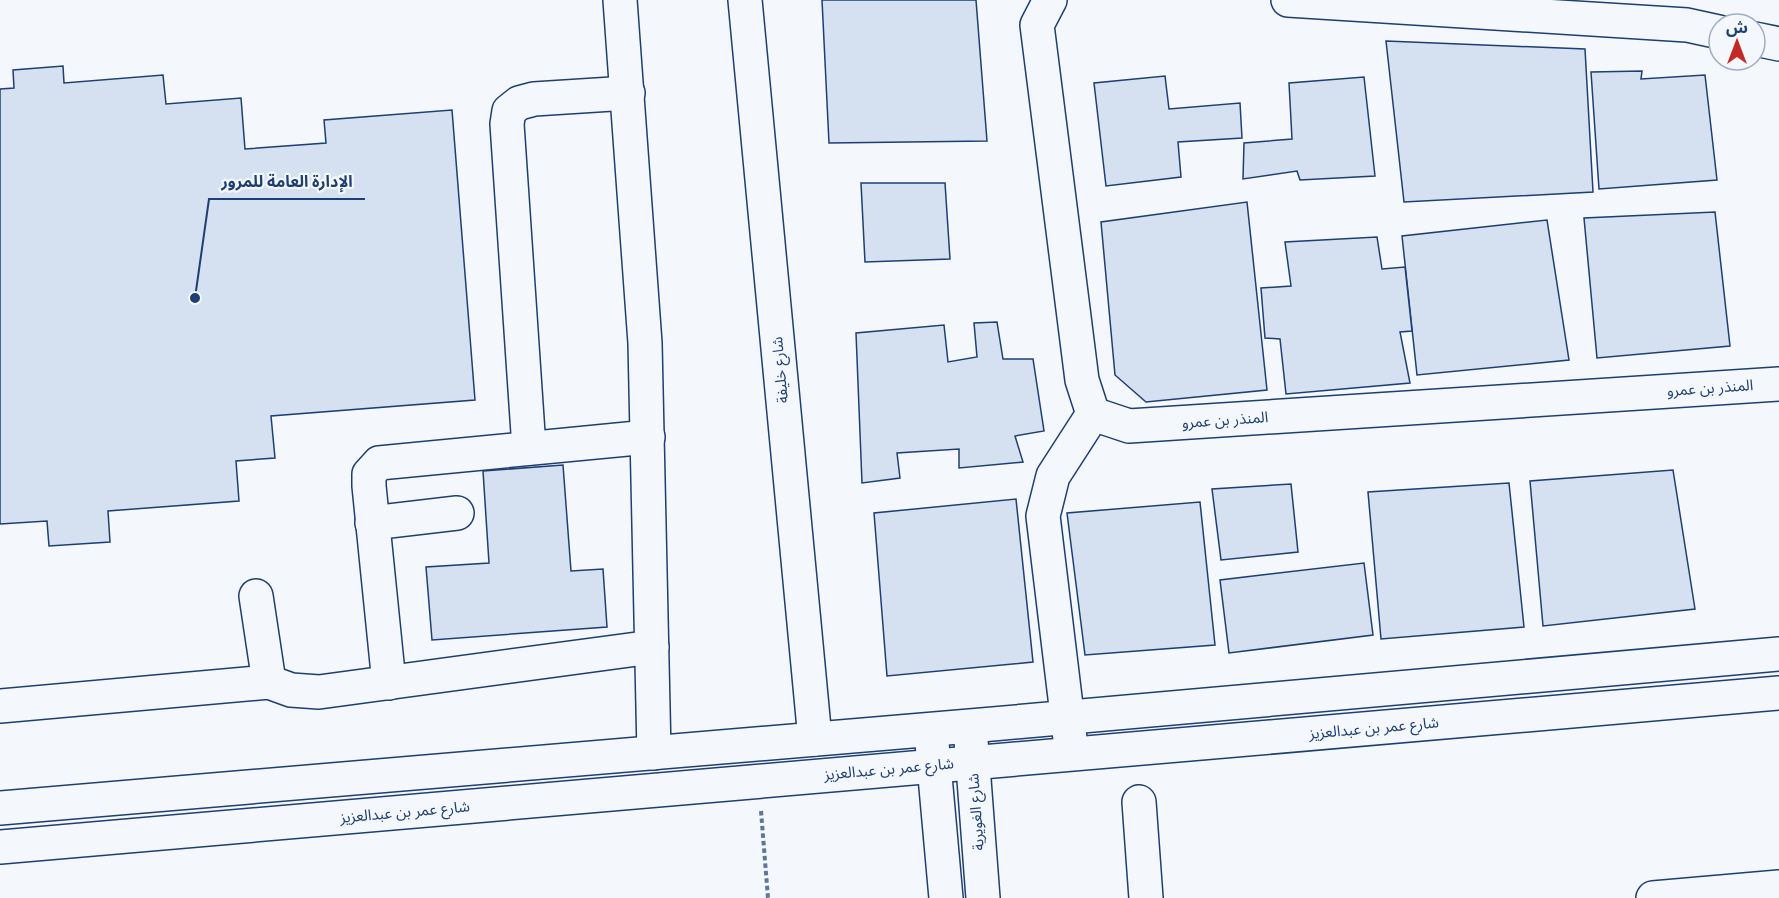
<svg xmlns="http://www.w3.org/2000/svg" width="1779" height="898" viewBox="0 0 1779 898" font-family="'Fira Sans','Noto Sans Arabic',sans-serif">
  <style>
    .building { fill: #d5e0f0; stroke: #1d3f73; stroke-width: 1.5 }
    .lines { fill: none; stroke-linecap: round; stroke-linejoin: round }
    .minor-casing { stroke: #1d3f73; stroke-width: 36 }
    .path { stroke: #5e769c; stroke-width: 4; stroke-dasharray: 4.5 3; stroke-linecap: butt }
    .minor { stroke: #f4f7fb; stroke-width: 33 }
    .labels { text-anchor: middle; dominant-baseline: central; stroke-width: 4.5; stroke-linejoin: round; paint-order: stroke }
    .street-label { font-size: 15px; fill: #1d3f73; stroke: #f4f7fb }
    .leader { fill: none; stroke: #1d3f73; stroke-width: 2 }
    .callout-dot { fill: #1d3f73; stroke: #f4f7fb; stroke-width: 2 }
    .callout-label { font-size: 16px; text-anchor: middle; font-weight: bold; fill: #1d3f73; stroke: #f4f7fb; stroke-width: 4.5; stroke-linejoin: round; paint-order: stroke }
  </style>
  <rect width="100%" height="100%" fill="#f4f7fb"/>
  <g class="building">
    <path d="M822 0H976L987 141 829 143Z"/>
    <path d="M1386 41 1585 49 1593 192 1404 202Z"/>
    <path d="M63 66 64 83 163 75 166 104 241 98 245 149 326 143 324 120 452 110 475 400 271 416 275 458 236 461 239 501 108 511 110 542 49 546 47 521 0 524V89L14 88 13 70Z"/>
    <path d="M1642 71 1641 79 1705 75 1717 180 1599 189 1591 72Z"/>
    <path d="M1165 76 1169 109 1240 103 1242 138 1178 142 1181 177 1106 186 1094 83Z"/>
    <path d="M1364 77 1375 176 1300 180 1297 171 1243 179 1244 143 1292 139 1289 83Z"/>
    <path d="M861 183H945L950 259 865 262Z"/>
    <path d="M1247 202 1267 390 1146 402 1115 375 1101 222Z"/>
    <path d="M1715 212 1730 346 1597 358 1584 218Z"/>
    <path d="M1547 220 1569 360 1417 375 1402 236Z"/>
    <path d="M1377 237 1382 269 1405 267 1412 331 1400 332 1410 383 1286 394 1280 339 1265 338 1261 288 1291 286 1285 242Z"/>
    <path d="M997 322 1003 359H1033L1044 431 1015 436 1023 462 959 468V449L897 453 900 478 862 483 856 333 944 325 948 362 977 357 974 323Z"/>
    <path d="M563 465 571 571 603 569 607 627 432 640 426 567 489 563 483 471Z"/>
    <path d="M1673 470 1695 609 1543 626 1530 481Z"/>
    <path d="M1509 483 1524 627 1381 639 1368 492Z"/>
    <path d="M1291 484 1298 552 1221 560 1212 489Z"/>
    <path d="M1016 499 1033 662 887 676 874 513Z"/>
    <path d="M1200 502 1215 645 1085 655 1067 513Z"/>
    <path d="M1364 563 1373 635 1229 653 1220 580Z"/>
  </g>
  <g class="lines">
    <defs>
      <g id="minor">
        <path d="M620 0 645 343 654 753"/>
        <path d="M745 0 815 739"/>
        <path d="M1050 0 1037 25 1082 380 1093 414"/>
        <path d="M1288 0 1687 25 1719 32"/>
        <path d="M1755 39 1779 44"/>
        <path d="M1093 414 1129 426 1779 384"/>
        <path d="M529 448 507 124 509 111 519 103 534 99 628 93"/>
        <path d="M372 523 457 513"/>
        <path d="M256 596 269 682"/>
        <path d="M389 683 369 486V474L379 463 648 437"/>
        <path d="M0 706 269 682 291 690 319 692 652 647"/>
        <path d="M1070 739 1043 516 1053 476 1093 414"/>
        <path d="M971 740 983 898"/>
        <path d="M932 743 946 898"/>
        <path d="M1139 802 1146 898"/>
        <path d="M0 808 970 726 1779 654"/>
        <path d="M0 847 1779 693"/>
        <path d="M1653 898 1779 887"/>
      </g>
    </defs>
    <use href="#minor" class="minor-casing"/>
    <path class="path" d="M761 811 768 898"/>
    <use href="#minor" class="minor"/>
  </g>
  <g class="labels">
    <g class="street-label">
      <text transform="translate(780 370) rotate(-95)">شارع خليفة</text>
      <text transform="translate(1710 388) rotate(-4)">المنذر بن عمرو</text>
      <text transform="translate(1225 420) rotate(-4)">المنذر بن عمرو</text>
      <text transform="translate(1374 728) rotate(-5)">شارع عمر بن عبدالعزيز</text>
      <text transform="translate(889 769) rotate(-5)">شارع عمر بن عبدالعزيز</text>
      <text transform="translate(405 812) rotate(-5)">شارع عمر بن عبدالعزيز</text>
      <text transform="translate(976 812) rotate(-94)">شارع الغويرية</text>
    </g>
  </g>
  <path class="leader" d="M195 298L209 199H365"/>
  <circle class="callout-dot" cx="195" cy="298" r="6"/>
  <g class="callout-label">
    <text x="287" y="187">الإدارة العامة للمرور</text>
  </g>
  <g transform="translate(1737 42)"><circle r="28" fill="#f4f7fb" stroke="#9eadc5" stroke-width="1.5"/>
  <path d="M0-4.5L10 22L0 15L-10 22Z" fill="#c62828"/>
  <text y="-9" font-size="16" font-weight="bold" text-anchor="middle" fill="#1d3f73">ش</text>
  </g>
</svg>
